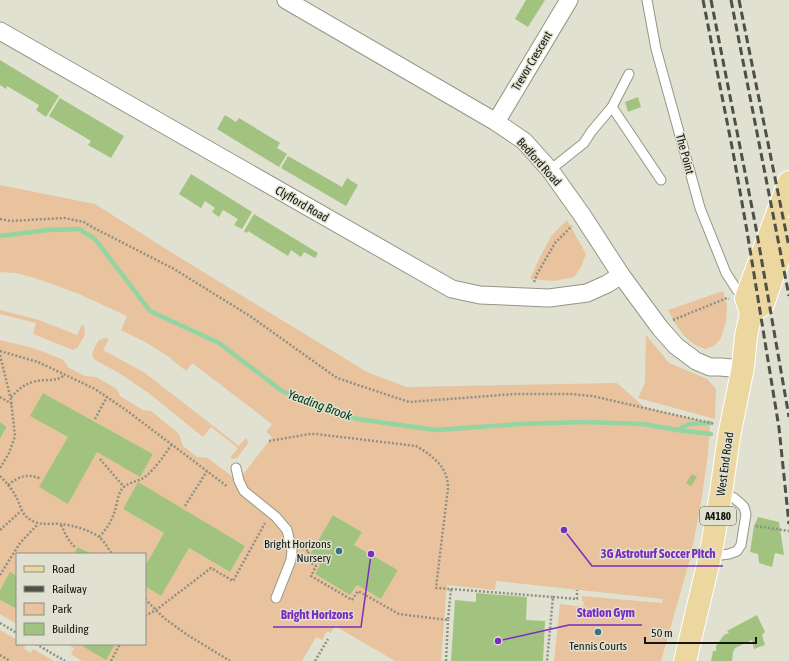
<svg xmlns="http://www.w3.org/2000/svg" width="789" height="661" viewBox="0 0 789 661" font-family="'Asap Condensed',sans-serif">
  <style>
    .green { fill: #e8c39e; fill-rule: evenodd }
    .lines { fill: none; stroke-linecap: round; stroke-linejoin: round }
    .stream { stroke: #93d5a2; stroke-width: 4.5 }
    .building { fill: #a2c37f }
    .lane-casing { stroke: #959686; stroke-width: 11 }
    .street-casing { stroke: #959686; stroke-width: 19 }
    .primary-casing { stroke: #fff; stroke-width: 24 }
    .path { stroke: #8f9083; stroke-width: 2.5; stroke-dasharray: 2 2; stroke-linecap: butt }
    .lane { stroke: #fff; stroke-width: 9 }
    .street { stroke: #fff; stroke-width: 17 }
    .primary { stroke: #edd7a1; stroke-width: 22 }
    .rail { stroke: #4f5047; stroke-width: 3; stroke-dasharray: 8 4; stroke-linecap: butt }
    .poi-dot { fill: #307583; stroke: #e0e1d0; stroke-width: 1.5 }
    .labels { text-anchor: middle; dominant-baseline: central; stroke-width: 3; stroke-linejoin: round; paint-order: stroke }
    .shield { fill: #e0e1d0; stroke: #53534a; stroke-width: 1 }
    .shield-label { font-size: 11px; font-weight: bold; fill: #161610 }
    .street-label { font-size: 12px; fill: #161610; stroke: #e0e1d0 }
    .poi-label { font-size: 12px; fill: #161610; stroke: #e0e1d0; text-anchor: end }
    .water-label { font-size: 13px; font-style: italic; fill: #003414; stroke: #e0e1d0 }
    .leader { fill: none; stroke: #7b2cbf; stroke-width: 1.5 }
    .callout-dot { fill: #7b2cbf; stroke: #e0e1d0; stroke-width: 1.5 }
    .callout-label { font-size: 13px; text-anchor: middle; font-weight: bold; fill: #7b2cbf; stroke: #e0e1d0; stroke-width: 3; stroke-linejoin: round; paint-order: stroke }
  </style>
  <rect width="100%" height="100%" fill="#e0e1d0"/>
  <g class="green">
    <path d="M0 185 95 204 169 251 367 372 406 387 617 383 644 407 710 423 708 453 701 503 690 559 661 661H554L560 604 583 607 584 602 582 601V596L662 603 663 599 496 581 495 590 447 585 441 661H395L335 626 331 633 327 631 322 640 316 637 302 661H82L71 654 74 648 67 644H79L106 659 115 644H145V586L161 595 189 548 230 572 245 546 138 483 123 509 164 533 145 566V554H92L79 547 74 554H17V576L10 573 0 590V439L8 427 0 422V340L33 348 62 359 69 368 85 376 96 377 117 389 120 396 143 410 151 411 179 434 183 446 197 457 208 458 238 481 272 437 266 432 272 424 192 363 186 371 169 357 147 343 121 330 127 316 79 294 38 279 16 273 0 272ZM43 393 153 454 140 476 97 452 68 503 40 487 68 437 31 416ZM334 515 362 532 354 545 398 570 381 599 357 585 350 595 315 574 320 565 308 558Z"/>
    <path d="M567 220 586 254 581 267 574 277 554 281 530 279 541 255 552 235Z"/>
    <path d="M723 291 727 306 726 321 721 338 714 346 705 349 695 345 684 336 675 323 668 310Z"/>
    <path d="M0 310 39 320 77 335 82 324C89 332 82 339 78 347L73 350 33 334 36 323 0 314Z"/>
    <path d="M646 335 669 363 707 379 716 389 715 419 638 398 645 383Z"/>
    <path d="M105 338 109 339 103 350 145 373 239 446 246 438 248 442 247 445 237 458 233 459 230 458 238 448 211 427 203 437 150 394 119 373 95 360C89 354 95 347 99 340Z"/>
    <path d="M0 600 17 609V624L0 614Z"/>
    <path d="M0 630 17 640V644H24L26 645 24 649 31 653 33 649 54 661H0Z"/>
  </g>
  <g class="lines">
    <g class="stream">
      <path d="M0 236 48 230 79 229 95 239 150 311 219 343 282 391 357 419 436 430 519 424 585 422 643 424 677 430 711 434"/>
      <path d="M677 430 689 424 710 423"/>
    </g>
  </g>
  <g class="building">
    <path d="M526 0H545L528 27 515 19Z"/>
    <path d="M0 60 59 96 46 117 36 110 39 105 7 86 6 89 0 85Z"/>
    <path d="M638 97 641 107 628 112 625 102Z"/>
    <path d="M60 98 124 136 111 158 88 145 91 141 49 116Z"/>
    <path d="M225 115 236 122 239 118 280 143 277 148 287 154 279 167 217 129Z"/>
    <path d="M288 156 342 187 347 178 358 185 346 206 281 168Z"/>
    <path d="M191 174 252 212 242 229 234 225 238 219 223 210 219 217 212 212 215 208 205 201 201 208 179 194Z"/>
    <path d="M254 214 318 253 315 258 304 252 301 257 291 250 288 256 248 231 247 233 244 231Z"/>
    <path d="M43 393 153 454 140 477 97 452 68 504 39 487 68 437 30 416Z"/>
    <path d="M0 422 7 427 0 439Z"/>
    <path d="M692 474 697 477 691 486 686 483Z"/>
    <path d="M138 482 245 546 230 572 189 548 161 596 145 586V566L164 533 123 509Z"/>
    <path d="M333 515 362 532 354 545 398 570 381 599 357 585 350 595 315 574 320 565 308 558Z"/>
    <path d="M758 517 779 522 784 555 775 553 772 567 759 563 758 554 750 552 754 526Z"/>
    <path d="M78 547 92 554H74Z"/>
    <path d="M10 572 17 576V609L0 600V590Z"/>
    <path d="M476 593 527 597 526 620 545 621 543 661H451L455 600 476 602Z"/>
    <path d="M757 615 765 632 762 635 765 645 754 649 752 640 735 648 733 652 732 661H711L713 651H716V646L724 635 729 633 727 631Z"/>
    <path d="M79 644H115L106 660Z"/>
  </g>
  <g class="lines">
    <defs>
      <g id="lane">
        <path d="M647 0 656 49 700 208 726 273 737 290 746 298"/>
        <path d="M612 107 661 180"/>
        <path d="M550 170 584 143 591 132 612 107 629 74"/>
        <path d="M236 468 239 481 244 491 276 517 287 530 292 551 291 560 276 598"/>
        <path d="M711 552 721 555 729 554 737 551 741 545 746 514 744 507 740 503 734 498 721 493"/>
      </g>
      <g id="street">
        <path d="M286 0 496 122 524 141 550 170 582 215 621 275 660 328 676 346 696 361 710 367H720L743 369"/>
        <path d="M0 31 452 289 480 295 549 298 587 293 607 284 621 275"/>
        <path d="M496 122 569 0"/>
      </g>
      <g id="primary">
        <path d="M751 313 763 304 789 229"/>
        <path d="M685 661 711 552 721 493 729 436 743 367 746 336 751 313 746 298 789 182"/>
      </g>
    </defs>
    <use href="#lane" class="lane-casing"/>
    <use href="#street" class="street-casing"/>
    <use href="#primary" class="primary-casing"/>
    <g class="path">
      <path d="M0 219 11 221 64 218 84 222 92 227 174 269 250 316 337 378 409 402 515 394H571L592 396 715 424"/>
      <path d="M534 282 537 274 555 243 572 226"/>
      <path d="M673 320 727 298 729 299"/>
      <path d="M0 351 38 362 95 389 126 410 228 487"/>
      <path d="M0 355 11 400 15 436 9 453 0 468"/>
      <path d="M0 397 12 404"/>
      <path d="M11 397C17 391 24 384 33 382 43 378 56 383 64 375"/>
      <path d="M95 419 107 397"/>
      <path d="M269 441 310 434H316L416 446C433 456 448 467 448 488L436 588 451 589 448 620 399 614 358 591 352 600 311 576 316 566 305 559 309 551 302 548"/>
      <path d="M100 459 124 487"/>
      <path d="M0 476C6 482 11 488 15 495 21 504 20 514 31 520 40 526 51 523 61 524 72 525 90 530 99 537 104 541 108 548 112 554"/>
      <path d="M8 485C19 476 28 473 41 479"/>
      <path d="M185 506 207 471"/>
      <path d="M61 525C65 533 68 541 75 547"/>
      <path d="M756 526 789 531"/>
      <path d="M0 530 21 511"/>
      <path d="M99 537C106 530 111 522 114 513 117 506 117 496 122 489 127 482 139 482 146 476 155 469 165 454 172 444"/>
      <path d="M0 575 20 543 38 524"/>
      <path d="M451 589 553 597 547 661"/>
      <path d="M553 597 577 599V590"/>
      <path d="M145 599 164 618 186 634 230 661"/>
      <path d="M145 616 156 610 211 568 233 581 265 523"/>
      <path d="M0 623 17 633"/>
      <path d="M36 644 65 661"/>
      <path d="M0 655 10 661"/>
      <path d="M111 661 120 644"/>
      <path d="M315 661 328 639"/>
      <path d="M446 661 448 620"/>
    </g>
    <use href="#lane" class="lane"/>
    <use href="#street" class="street"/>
    <use href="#primary" class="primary"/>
    <g class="rail">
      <path d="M703 0 733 152 747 231 779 428 789 524"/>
      <path d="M711 0 756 228 789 417"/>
      <path d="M731 0 789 296"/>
      <path d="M739 0 789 247"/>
    </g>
  </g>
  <g class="poi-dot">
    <circle cx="339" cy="551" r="4"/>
    <circle cx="598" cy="632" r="4"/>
  </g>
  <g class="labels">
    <rect class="shield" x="700" y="507" width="36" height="18" rx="3"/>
    <g class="shield-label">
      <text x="718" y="516">A4180</text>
    </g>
    <g class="street-label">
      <text transform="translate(532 61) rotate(-59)">Trevor Crescent</text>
      <text transform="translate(685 154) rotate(75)">The Point</text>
      <text transform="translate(539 162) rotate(48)">Bedford Road</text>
      <text transform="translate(302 204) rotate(30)">Clyfford Road</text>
      <text transform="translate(725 464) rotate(-82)">West End Road</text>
    </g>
    <g class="poi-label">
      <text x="331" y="544">Bright Horizons<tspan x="331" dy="14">Nursery</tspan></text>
      <text x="598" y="646" text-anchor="middle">Tennis Courts</text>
    </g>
    <g class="water-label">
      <text transform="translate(320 405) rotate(20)">Yeading Brook</text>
    </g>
  </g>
  <path class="leader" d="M564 530L592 566H723M498 641L569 625H642M371 554L361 627H273"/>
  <g class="callout-dot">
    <circle cx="564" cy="530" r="4"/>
    <circle cx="498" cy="641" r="4"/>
    <circle cx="371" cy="554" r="4"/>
  </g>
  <g class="callout-label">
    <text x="658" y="558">3G Astroturf Soccer Pitch</text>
    <text x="606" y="617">Station Gym</text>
    <text x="317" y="619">Bright Horizons</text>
  </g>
  <rect x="16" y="553" width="130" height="92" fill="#e0e1d0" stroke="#8f9083"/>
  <rect x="24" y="566" width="20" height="6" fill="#edd7a1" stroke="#8f9083"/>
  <text x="52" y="573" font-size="12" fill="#161610">Road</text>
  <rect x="24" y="586" width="20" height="6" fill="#4f5047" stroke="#8f9083"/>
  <text x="52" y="593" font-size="12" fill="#161610">Railway</text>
  <rect x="24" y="603" width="20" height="12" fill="#e8c39e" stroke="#8f9083"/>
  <text x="52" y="613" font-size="12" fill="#161610">Park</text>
  <rect x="24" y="623" width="20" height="12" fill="#a2c37f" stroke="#8f9083"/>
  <text x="52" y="633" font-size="12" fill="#161610">Building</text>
  <path d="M645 637v6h111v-6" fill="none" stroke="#161610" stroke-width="2"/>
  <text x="651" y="637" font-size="12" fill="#161610" stroke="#e0e1d0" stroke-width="3" paint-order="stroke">50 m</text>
</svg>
